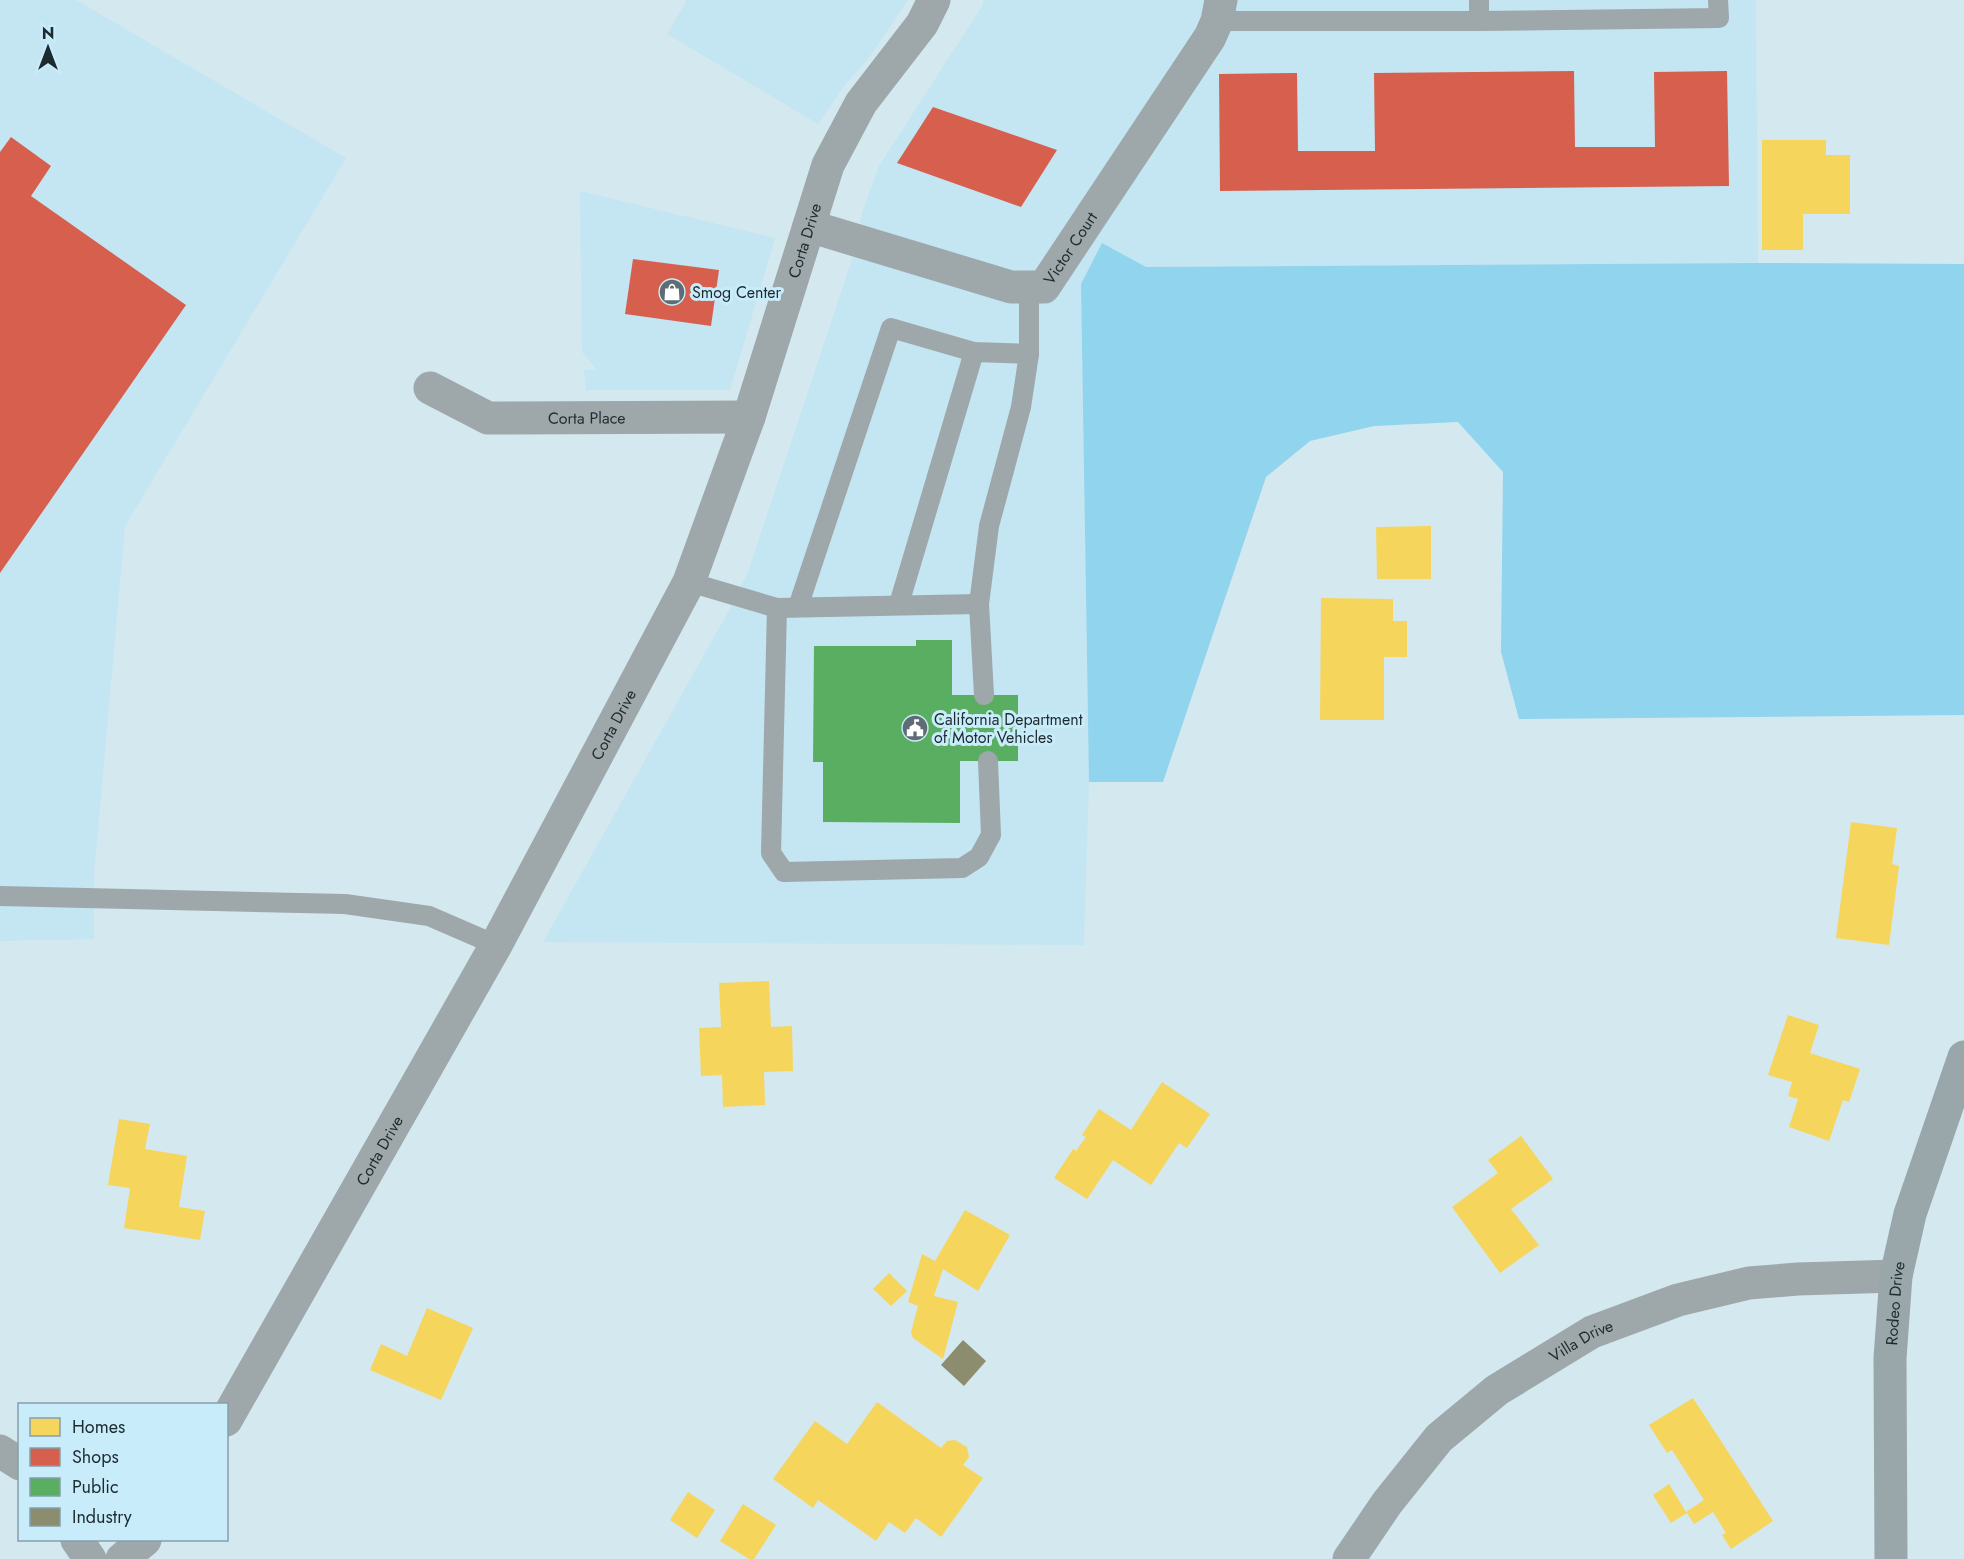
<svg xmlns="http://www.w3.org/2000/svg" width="1964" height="1559" viewBox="0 0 1964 1559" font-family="Jost,sans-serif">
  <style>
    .built { fill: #c4e5f2 }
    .green { fill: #91d4ed }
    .homes { fill: #f6d55c }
    .shops { fill: #d6604d }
    .public { fill: #5aae61 }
    .industry { fill: #8c8c6e }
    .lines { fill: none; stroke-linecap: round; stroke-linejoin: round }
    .lane { stroke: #9ea7a9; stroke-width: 20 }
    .street { stroke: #9ea7a9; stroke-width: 33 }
    .secondary { stroke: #9aa7aa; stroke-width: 33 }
    .labels { text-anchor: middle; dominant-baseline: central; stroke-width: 6; stroke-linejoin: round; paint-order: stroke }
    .street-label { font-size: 16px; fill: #1d2b30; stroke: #c9ecfb }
    .poi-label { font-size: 16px; fill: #1d2b30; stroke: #c9ecfb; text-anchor: start }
  </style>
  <rect width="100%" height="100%" fill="#d4e8f0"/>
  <g class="built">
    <path d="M0 0H76L346 158 125 526 94 875V939L0 941Z"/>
    <path d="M687 0H908L870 56 844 86 818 124 667 34Z"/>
    <path d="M984 0H1756L1758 263 1146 267 1102 243 1081 284 1089 782 1084 945 543 942 728 612 748 572 853 256 862 213 879 166 982 6Z"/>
    <path d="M580 191 775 238 730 390H586L584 370H597L582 352Z"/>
  </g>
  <path class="green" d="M1102 243 1146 267 1758 263 1964 264V715L1519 719 1501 652 1503 472 1458 422 1374 426 1310 441 1266 477 1163 782H1089L1081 284Z"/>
  <g class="homes">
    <path d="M1762 140H1826V155H1850V214H1803V250H1762Z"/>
    <path d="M1431 526V579H1377L1376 527Z"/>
    <path d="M1321 598 1393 599V621H1407V657H1384V720H1320Z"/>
    <path d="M1851 822 1897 828 1892 864 1899 866 1889 945 1836 938Z"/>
    <path d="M769 981 771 1027 792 1026 793 1071 764 1072 765 1105 723 1107 722 1075 701 1076 699 1028 721 1027 719 983Z"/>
    <path d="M1788 1015 1819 1025 1810 1053 1860 1069 1849 1102 1843 1100 1829 1141 1789 1127 1798 1099 1788 1096 1792 1082 1768 1075Z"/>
    <path d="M1162 1082 1210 1114 1187 1148 1179 1143 1151 1185 1113 1160 1087 1199 1054 1178 1073 1149 1076 1151 1086 1137 1082 1135 1099 1109 1131 1130Z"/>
    <path d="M119 1119 150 1124 145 1149 187 1156 179 1207 205 1211 200 1240 124 1228 130 1188 108 1185Z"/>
    <path d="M1521 1136 1553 1179 1511 1209 1539 1245 1500 1273 1452 1207 1498 1173 1488 1160Z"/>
    <path d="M965 1210 1010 1235 978 1291 943 1269 934 1296 958 1302 943 1359 913 1338 911 1332 918 1306 908 1302 922 1254 935 1261Z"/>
    <path d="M889 1273 907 1291 891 1306 873 1289Z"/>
    <path d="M427 1308 473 1328 441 1400 370 1370 381 1344 407 1356Z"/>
    <path d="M1693 1398 1773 1521 1731 1549 1722 1535 1726 1533 1713 1512 1694 1524 1687 1513 1671 1523 1653 1495 1669 1484 1686 1512 1704 1500 1672 1450 1667 1453 1649 1425Z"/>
    <path d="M877 1402 941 1448 947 1441 955 1440 967 1447 969 1457 963 1465 983 1478 941 1537 916 1518 905 1533 889 1522 876 1541 818 1500 813 1508 773 1479 815 1421 847 1444Z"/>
    <path d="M688 1492 715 1510 697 1538 670 1520Z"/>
    <path d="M743 1504 776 1525 754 1559H749L720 1541Z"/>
  </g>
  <g class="shops">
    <path d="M1574 71 1575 147H1655L1654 72 1727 71 1729 186 1220 191 1219 74 1297 73 1298 151H1375L1374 73Z"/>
    <path d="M933 107 1057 150 1021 207 897 163Z"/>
    <path d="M11 137 51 166 31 196 186 305 0 573V152Z"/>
    <path d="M633 259 719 270 711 326 625 314Z"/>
  </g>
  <path class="public" d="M916 640H952V695H1018V761H960V823L823 822V762H813L814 646H916Z"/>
  <path class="industry" d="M963 1340 986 1361 964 1386 941 1365Z"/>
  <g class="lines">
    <g class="lane">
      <path d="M1479 0V21"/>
      <path d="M1217 21H1479L1719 18 1718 0"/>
      <path d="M689 582 777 608 979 604"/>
      <path d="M899 604 974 352"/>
      <path d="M798 607 891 328 974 352 1029 354"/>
      <path d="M777 608 771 853 784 872 962 868 979 857 991 835 988 761"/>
      <path d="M984 695 979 604 989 526 1021 407 1029 354V287"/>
      <path d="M0 896 345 904 429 916 496 945"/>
    </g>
    <g class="street">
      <path id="s1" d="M809 226 1011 287H1044L1210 37 1217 21 1221 0"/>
      <path id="s2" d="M430 388 488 418 749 417"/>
      <path id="s3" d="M226 1420 496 945 689 582 749 417 828 165 861 103 922 24 934 0"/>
      <path d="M0 1451 20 1464"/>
      <path d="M77 1540 90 1559"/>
      <path d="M122 1559 145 1540"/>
      <path id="s4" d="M1349 1559 1387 1503 1439 1438 1497 1390 1592 1332 1678 1300 1749 1283 1798 1279 1896 1276"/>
    </g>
    <path class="secondary" id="s5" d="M1891 1559 1890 1358 1896 1276 1910 1214 1964 1057"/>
  </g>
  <defs>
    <symbol id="shop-disc" viewBox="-11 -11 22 22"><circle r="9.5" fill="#5d6d73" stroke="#c9ecfb"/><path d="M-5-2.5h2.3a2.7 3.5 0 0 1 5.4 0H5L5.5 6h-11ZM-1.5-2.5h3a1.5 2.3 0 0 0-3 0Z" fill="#fff"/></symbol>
    <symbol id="civic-disc" viewBox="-11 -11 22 22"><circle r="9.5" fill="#5d6d73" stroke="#c9ecfb"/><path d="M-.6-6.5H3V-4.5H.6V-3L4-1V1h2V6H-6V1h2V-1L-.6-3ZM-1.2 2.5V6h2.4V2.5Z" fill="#fff"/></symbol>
  </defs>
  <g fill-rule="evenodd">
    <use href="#shop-disc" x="657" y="277" width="30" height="30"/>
    <use href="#civic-disc" x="900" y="713" width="30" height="30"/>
  </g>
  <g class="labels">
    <g class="street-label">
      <text stroke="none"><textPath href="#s3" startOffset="1318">Corta Drive</textPath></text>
      <text stroke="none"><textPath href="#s1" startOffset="291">Victor Court</textPath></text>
      <text stroke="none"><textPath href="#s2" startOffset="164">Corta Place</textPath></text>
      <text stroke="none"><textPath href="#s3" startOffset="796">Corta Drive</textPath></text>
      <text stroke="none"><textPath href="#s3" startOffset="310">Corta Drive</textPath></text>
      <text stroke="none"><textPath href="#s5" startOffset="256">Rodeo Drive</textPath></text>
      <text stroke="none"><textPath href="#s4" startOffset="324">Villa Drive</textPath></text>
    </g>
    <g class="poi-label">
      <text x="692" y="292">Smog Center</text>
      <text x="934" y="719">California Department<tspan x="934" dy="18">of Motor Vehicles</tspan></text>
    </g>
  </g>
  <rect x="18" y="1403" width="210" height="138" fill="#c9ecfb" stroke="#849faa" stroke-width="1.5"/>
  <rect x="30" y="1418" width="30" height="18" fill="#f6d55c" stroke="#849faa" stroke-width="1.5"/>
  <text x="72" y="1433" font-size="18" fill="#1d2b30">Homes</text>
  <rect x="30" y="1448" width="30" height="18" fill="#d6604d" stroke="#849faa" stroke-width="1.5"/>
  <text x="72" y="1463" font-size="18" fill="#1d2b30">Shops</text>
  <rect x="30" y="1478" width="30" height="18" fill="#5aae61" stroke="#849faa" stroke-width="1.5"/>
  <text x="72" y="1493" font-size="18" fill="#1d2b30">Public</text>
  <rect x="30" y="1508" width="30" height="18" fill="#8c8c6e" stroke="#849faa" stroke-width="1.5"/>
  <text x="72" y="1523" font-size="18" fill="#1d2b30">Industry</text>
  <g transform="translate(48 48)" stroke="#c9ecfb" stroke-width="4.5" paint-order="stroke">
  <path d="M0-4.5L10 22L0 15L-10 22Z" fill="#1d2b30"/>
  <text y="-9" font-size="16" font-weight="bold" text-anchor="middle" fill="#1d2b30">N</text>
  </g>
</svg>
